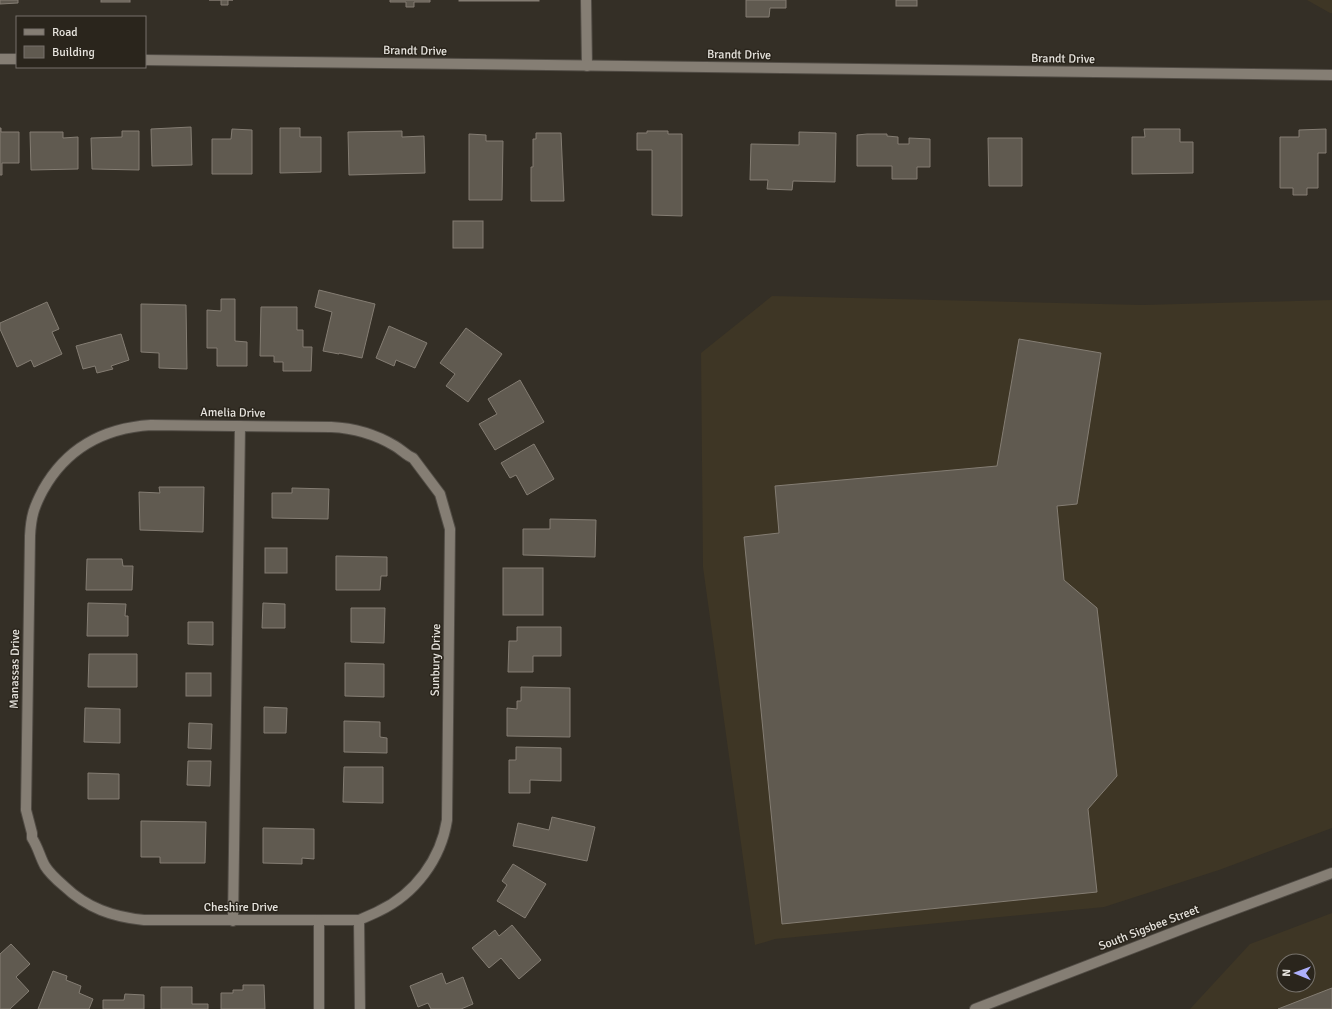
<svg xmlns="http://www.w3.org/2000/svg" width="1332" height="1009" viewBox="0 0 1332 1009" font-family="Signika,sans-serif">
  <style>
    .commercial { fill: #3e3625; fill-rule: evenodd }
    .building { fill: #605a50; stroke: #847d73 }
    .lines { fill: none; stroke-linecap: round; stroke-linejoin: round }
    .service-casing { stroke: #514c45; stroke-width: 12 }
    .minor-casing { stroke: #514c45; stroke-width: 12 }
    .service { stroke: #857e74; stroke-width: 10 }
    .minor { stroke: #857e74; stroke-width: 10 }
    .labels { text-anchor: middle; dominant-baseline: central; stroke-width: 3; stroke-linejoin: round; paint-order: stroke }
    .street-label { font-size: 12px; fill: #e7e4de; stroke: #2a251c }
  </style>
  <rect width="100%" height="100%" fill="#342f26"/>
  <g class="commercial">
    <path d="M1307 0H1332V13H1330Z"/>
    <path d="M772 296 1143 305 1332 300V828L1219 870 1104 907 775 939 755 945 703 567 701 353Z"/>
    <path d="M1332 913V1009H1190L1250 944ZM1284 961H1308V985H1284Z"/>
  </g>
  <g class="building">
    <path d="M0 0H18V3L0 4Z"/>
    <rect x="101" y="0" width="29" height="2"/>
    <path d="M209 0H233H228V5H221V0Z"/>
    <path d="M390 0H430V2H414V7H406V2H390Z"/>
    <rect x="459" y="0" width="80" height="1"/>
    <path d="M746 0H786V8H770L769 17H746Z"/>
    <rect x="896" y="0" width="21" height="6"/>
    <path d="M191 127 192 165 152 166 151 129Z"/>
    <path d="M0 128H1V132H19V163H2V175H0Z"/>
    <path d="M280 128H300V137H321V172L280 173Z"/>
    <path d="M232 129 252 130V174H212V139H231Z"/>
    <path d="M1144 129H1180V142H1193V173L1132 174V137H1145Z"/>
    <path d="M1326 129V153H1318V188H1307V195H1293V188H1280V137H1299V130Z"/>
    <path d="M122 131H139V170L92 169 91 138 122 137Z"/>
    <path d="M402 131V137L424 136 425 173 349 175 348 132Z"/>
    <path d="M647 131H668V134H682V216L652 215V150H637V133H647Z"/>
    <path d="M30 132H63V138L78 137V169L31 170Z"/>
    <path d="M799 132 836 133 835 182 793 181 792 190 767 189 768 180H750L751 144 799 145Z"/>
    <path d="M536 133H561L564 201H531V167H533V139H536Z"/>
    <path d="M469 134 486 135V141H503L502 200H469Z"/>
    <path d="M867 134H887V136L898 137V144H909V138L930 139V167H917V179H892V166H857V135Z"/>
    <path d="M988 138H1022V186H989Z"/>
    <rect x="453" y="221" width="30" height="27"/>
    <path d="M319 290 375 304 362 358 339 353V354L323 351 332 312 315 307Z"/>
    <path d="M221 299H235V341L247 342V366H217V348H207V310L221 311Z"/>
    <path d="M47 302 59 329 52 332 62 354 34 367 31 360 17 367 0 329V323Z"/>
    <path d="M141 304 186 305 187 369 159 368V353L141 352Z"/>
    <path d="M261 307H297V330H303V347H312L311 371H283V362H274V356H260Z"/>
    <path d="M389 326 427 343 415 368 396 360 394 366 376 358Z"/>
    <path d="M466 328 502 354 468 402 446 386 455 374 440 363Z"/>
    <path d="M121 334 129 360 111 366 113 369 97 373 95 366 83 369 76 346Z"/>
    <path d="M1019 339 1101 353 1077 504 1057 506 1064 580 1097 608 1117 776 1088 809 1097 892 782 924 744 537 779 533 775 486 997 466Z"/>
    <path d="M520 380 544 422 495 450 479 424 497 414 488 399Z"/>
    <path d="M534 444 554 479 527 495 516 475 510 478 501 463Z"/>
    <path d="M159 487H204L203 532 140 530 139 492 160 493Z"/>
    <path d="M292 488 329 489 328 519 272 518V493H292Z"/>
    <path d="M550 519 596 520 595 557 523 555V529H550Z"/>
    <rect x="265" y="548" width="22" height="25"/>
    <path d="M336 556 387 557V576H381L380 590H336Z"/>
    <path d="M87 559H122L123 566H133L132 590H86Z"/>
    <rect x="503" y="568" width="40" height="47"/>
    <path d="M88 603 126 604 125 616H128V636H87Z"/>
    <path d="M263 603 285 604V628H262Z"/>
    <path d="M351 608H385L384 643 351 642Z"/>
    <path d="M188 622H213V645L188 644Z"/>
    <path d="M517 627H561V656H533V672H508L509 641H517Z"/>
    <path d="M89 654H137V687H88Z"/>
    <path d="M345 663 384 664V697L345 696Z"/>
    <rect x="186" y="673" width="25" height="23"/>
    <path d="M521 687 570 688V737L507 736V708L517 709V701H521Z"/>
    <path d="M264 707 287 708 286 733H264Z"/>
    <path d="M85 708 120 709V743L84 742Z"/>
    <path d="M344 721 380 722V737L387 738V753L344 752Z"/>
    <path d="M189 723 212 724 211 749 188 748Z"/>
    <path d="M516 747 561 748V781L530 780V793H509V760H516Z"/>
    <path d="M188 761H211L210 786 187 785Z"/>
    <path d="M344 767H383V803L343 802Z"/>
    <path d="M88 773 119 774V799H88Z"/>
    <path d="M552 817 595 827 587 861 513 846 518 823 549 830Z"/>
    <path d="M141 821 206 822 205 863H160V857H141Z"/>
    <path d="M263 828 314 829V859L302 858V864L263 863Z"/>
    <path d="M513 864 546 884 525 918 497 901 507 885 502 881Z"/>
    <path d="M512 925 541 960 519 979 501 958 489 968 472 948 495 930 499 936Z"/>
    <path d="M11 944 30 964 16 977 29 991 10 1009H0V954Z"/>
    <path d="M53 971 67 976 66 980 81 986 79 993 93 999 89 1009H38Z"/>
    <path d="M442 973 446 984 463 977 473 1004 461 1009H431L428 1003 418 1007 410 986Z"/>
    <path d="M243 985H264L265 1009H221V993H233V990H243Z"/>
    <path d="M161 987H192V1004H208V1009H161Z"/>
    <path d="M1332 988V1009H1278Z"/>
    <path d="M125 994 144 995V1009H103V1000H124Z"/>
  </g>
  <g class="lines">
    <defs>
      <path id="service" d="M233 921 240 426"/>
      <g id="minor">
        <path d="M586 0 587 66"/>
        <path d="M0 59H17"/>
        <path d="M145 60 1332 75"/>
        <path d="M151 425 331 427C354 428 375 434 395 446 402 450 407 456 413 458L440 494 450 529 447 820C441 859 415 894 379 911 373 914 366 917 359 920H144C113 917 87 908 64 886 57 880 50 874 45 866 40 857 38 847 32 838V833L26 810 30 536C31 516 34 507 43 490 67 447 104 428 151 425Z"/>
        <path d="M319 920V1009"/>
        <path d="M359 920 360 1009"/>
        <path d="M975 1009 1195 924 1332 873"/>
      </g>
    </defs>
    <use href="#service" class="service-casing"/>
    <use href="#minor" class="minor-casing"/>
    <use href="#service" class="service"/>
    <use href="#minor" class="minor"/>
  </g>
  <g class="labels">
    <g class="street-label">
      <text transform="translate(415 51) rotate(1)">Brandt Drive</text>
      <text transform="translate(739 55) rotate(1)">Brandt Drive</text>
      <text transform="translate(1063 59) rotate(1)">Brandt Drive</text>
      <text transform="translate(233 413) rotate(1)">Amelia Drive</text>
      <text transform="translate(436 660) rotate(-89)">Sunbury Drive</text>
      <text transform="translate(15 669) rotate(-89)">Manassas Drive</text>
      <text x="241" y="907">Cheshire Drive</text>
      <text transform="translate(1149 928) rotate(-21)">South Sigsbee Street</text>
    </g>
  </g>
  <rect x="16" y="16" width="130" height="52" fill="#2a251c" stroke="#76716a"/>
  <rect x="24" y="29" width="20" height="6" fill="#857e74" stroke="#76716a"/>
  <text x="52" y="36" font-size="12" fill="#e7e4de">Road</text>
  <rect x="24" y="46" width="20" height="12" fill="#605a50" stroke="#76716a"/>
  <text x="52" y="56" font-size="12" fill="#e7e4de">Building</text>
  <g transform="translate(1296 973) rotate(271)"><circle r="19" fill="#2a251c" stroke="#76716a"/>
  <path d="M0-3L7 15L0 10L-7 15Z" fill="#adaffb"/>
  <text y="-6" font-size="11" font-weight="bold" text-anchor="middle" fill="#e7e4de">N</text>
  </g>
</svg>
